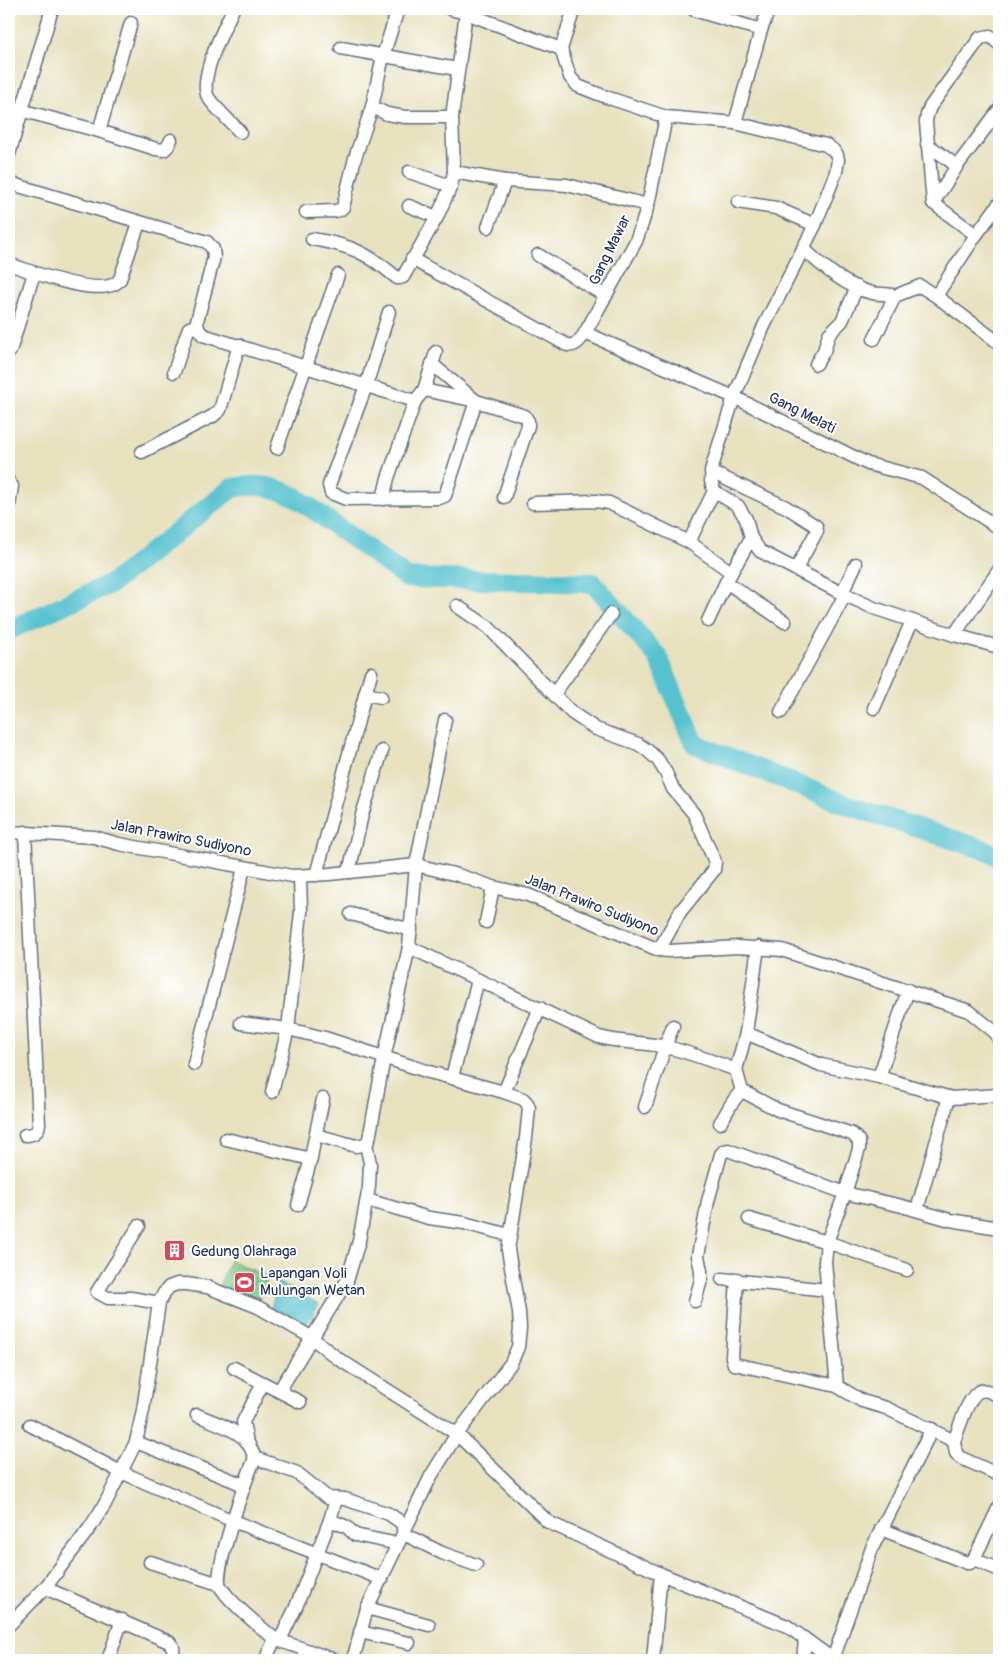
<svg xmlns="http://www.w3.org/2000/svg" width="1008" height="1669" viewBox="0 0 1008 1669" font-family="Pangolin,sans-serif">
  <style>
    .green { fill: #81cd8b; stroke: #4e7e74 }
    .water { fill: #56c2cf; stroke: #387896 }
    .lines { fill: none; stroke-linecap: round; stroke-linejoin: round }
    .river { stroke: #56c2cf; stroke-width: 20 }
    .street-casing { stroke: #626d80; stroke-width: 15 }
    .street { stroke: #fff; stroke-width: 12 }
    .labels { text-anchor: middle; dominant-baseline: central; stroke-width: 4; stroke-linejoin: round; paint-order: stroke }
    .street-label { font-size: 15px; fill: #1b2f5e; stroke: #fff }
    .poi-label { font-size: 15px; fill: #1b2f5e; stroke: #fff; text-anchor: start }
  </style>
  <rect width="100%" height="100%" fill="#fff"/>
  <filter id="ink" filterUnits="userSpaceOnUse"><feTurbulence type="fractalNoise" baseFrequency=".02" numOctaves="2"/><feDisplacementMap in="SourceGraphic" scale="10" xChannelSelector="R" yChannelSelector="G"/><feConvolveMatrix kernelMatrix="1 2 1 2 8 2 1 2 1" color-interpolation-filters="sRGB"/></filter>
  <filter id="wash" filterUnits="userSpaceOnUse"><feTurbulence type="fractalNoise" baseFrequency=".0096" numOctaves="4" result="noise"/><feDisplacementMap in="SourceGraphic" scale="20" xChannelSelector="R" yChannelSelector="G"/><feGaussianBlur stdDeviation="1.12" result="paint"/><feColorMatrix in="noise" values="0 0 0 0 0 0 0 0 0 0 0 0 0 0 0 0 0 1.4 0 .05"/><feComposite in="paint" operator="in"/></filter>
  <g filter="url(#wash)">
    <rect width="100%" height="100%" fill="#e7e1be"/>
    <path class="green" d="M230 1260 268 1277 257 1304 219 1286Z"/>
    <path class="water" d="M278 1282 319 1304 305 1327 271 1309Z"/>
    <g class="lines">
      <path class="river" d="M9 630 112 583 232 488C259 483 271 486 296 497L407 578 593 583 658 657 695 744 853 807 985 850 999 857"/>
    </g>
  </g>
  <g filter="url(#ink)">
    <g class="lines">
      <defs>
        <g id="street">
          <path d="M233 9C224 29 198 78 208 97 214 107 232 123 240 132"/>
          <path d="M450 9 466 13 561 49 570 77 578 86 606 97 666 117 735 123 826 145 833 150 837 155 838 160 836 172 815 225 764 326 734 397 712 467 711 481 714 491 738 506 746 519 751 538 760 551 845 595 874 608 954 635 999 647"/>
          <path d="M694 10 761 30"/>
          <path d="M341 48 457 69"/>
          <path d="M561 49 574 9"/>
          <path d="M9 107 99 131 156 149 164 150 168 146 171 140"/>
          <path d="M372 107 387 114 405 117H452"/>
          <path d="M735 123 761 30 769 9"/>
          <path d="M99 131 131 23"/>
          <path d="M927 144 957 166"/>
          <path d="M9 154 52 9"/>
          <path d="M409 172 451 186"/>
          <path d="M454 172 505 181 567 185 648 205"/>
          <path d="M9 183 207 242 213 249 214 257 197 321 198 329 203 335 415 401 424 390 476 401 525 416 528 421V426L504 497"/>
          <path d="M738 202 776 208 815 225"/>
          <path d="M933 203 957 166 999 110"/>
          <path d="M409 206 437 217"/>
          <path d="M306 212 335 211 340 210 343 207 355 158 372 107 383 56 398 9"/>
          <path d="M488 227 505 181"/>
          <path d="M976 235 933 203 926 122 927 115 930 107 980 38 990 36 999 44"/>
          <path d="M312 239C350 245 368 253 397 278H400L403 277 437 217 451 186 454 172 452 117 466 13"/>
          <path d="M803 248C820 265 848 288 872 293 880 295 887 293 895 296L920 286 936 296 999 343"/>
          <path d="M538 255 606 296"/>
          <path d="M412 259 567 345C576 347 580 340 585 333L636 241 642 224 648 205 666 117"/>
          <path d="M9 264C30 271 106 301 120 279L139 223"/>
          <path d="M936 296 976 235 999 204"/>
          <path d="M389 312 366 386 329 485 331 493 346 499 439 498 445 496 476 401 432 364"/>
          <path d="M585 333 734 397 868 464 922 478 999 528"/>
          <path d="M874 339 895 296"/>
          <path d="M10 351 34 273"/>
          <path d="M816 364 824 351 829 334 842 321 857 287"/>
          <path d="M174 372 187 333 189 328 197 325"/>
          <path d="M424 390 436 352"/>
          <path d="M277 448 338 275"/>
          <path d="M142 452 213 416 220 410 239 345"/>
          <path d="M711 472 786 507 816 526 817 531 796 569"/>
          <path d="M9 482 12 486 9 506"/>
          <path d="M383 499 388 478 415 401"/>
          <path d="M533 503 596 501 609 503 689 542 731 572"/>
          <path d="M689 542 714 491"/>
          <path d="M726 582 785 622"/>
          <path d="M842 593 856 564"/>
          <path d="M457 606 488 627 572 713 596 729 638 744 647 750 658 760 666 773 673 789 694 814 715 862 714 870 680 912 659 950"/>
          <path d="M708 621 726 582 751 538"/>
          <path d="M954 635 999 570"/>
          <path d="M365 694 381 697"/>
          <path d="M554 694 611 614"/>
          <path d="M874 708 912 621"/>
          <path d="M781 712 845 595"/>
          <path d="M445 720 416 865 409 947 599 1037C620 1043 640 1042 661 1046 683 1050 715 1062 736 1070L742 1091 778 1110 852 1134 859 1141V1149L845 1193 902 1206 950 1220 999 1228"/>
          <path d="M9 832 94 837 119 844 292 876 329 874 416 865 458 875 493 887 528 895 659 950 669 951 738 947 782 950 969 1011 996 1033 999 1039"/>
          <path d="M25 832 39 1124C38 1133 33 1135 25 1135"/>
          <path d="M349 872 362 815 382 751"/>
          <path d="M316 875 371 673"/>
          <path d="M351 914 411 930"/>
          <path d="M486 922 493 887"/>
          <path d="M241 1023 288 1029 325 1038 429 1072 504 1092 523 1099 527 1103 529 1108 526 1138 508 1250 519 1312 520 1328 518 1347 511 1363 457 1434 431 1476 367 1608 353 1660"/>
          <path d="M746 1033 821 1065 879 1077 951 1098 999 1095"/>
          <path d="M194 1064 244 868"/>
          <path d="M736 1070 746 1033 758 947"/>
          <path d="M452 1077 478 980"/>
          <path d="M879 1077 908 990"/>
          <path d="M272 1092 288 1029 301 912 300 877"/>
          <path d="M504 1092 540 1008"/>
          <path d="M645 1107 665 1047 673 1026"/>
          <path d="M720 1123C728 1112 731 1100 742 1091"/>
          <path d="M316 1135 356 1146 366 1144 369 1139 384 1058 409 947"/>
          <path d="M226 1139 311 1159"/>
          <path d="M367 1200 429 1218 464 1223 509 1235"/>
          <path d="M298 1205 310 1162 323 1099"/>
          <path d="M917 1210 949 1097"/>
          <path d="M139 1226 97 1292 108 1298H131L159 1303"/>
          <path d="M722 1279 828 1290"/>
          <path d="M737 1279 732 1357 734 1364 837 1386 862 1401 886 1408 954 1441C959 1429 968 1395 980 1391 986 1389 994 1393 999 1396"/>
          <path d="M695 1301 701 1280V1271L698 1256 708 1201 721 1154 724 1151 728 1150 845 1193 827 1242 749 1219"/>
          <path d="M234 1368 300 1402"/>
          <path d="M837 1386 825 1262 827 1242 907 1270"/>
          <path d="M279 1391 347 1281 359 1241 369 1187 370 1163 366 1144"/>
          <path d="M197 1415C211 1421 239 1430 248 1443 251 1448 253 1453 255 1458L297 1473 328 1498 345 1499 389 1514 402 1523 404 1534 442 1553 476 1565"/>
          <path d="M30 1425 121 1472 233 1521 382 1579"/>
          <path d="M954 1441 956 1453 959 1457 999 1475"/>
          <path d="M136 1442 244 1485"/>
          <path d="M247 1442 243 1422 263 1383"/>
          <path d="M255 1458C247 1477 213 1571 220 1586 229 1602 260 1627 275 1639L265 1660"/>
          <path d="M999 1507 974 1559 999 1570"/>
          <path d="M330 1520 347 1527 355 1535 398 1544"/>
          <path d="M881 1529 967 1563H970L974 1559"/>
          <path d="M150 1562 219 1584"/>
          <path d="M45 1588 169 1642 173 1647 174 1660"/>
          <path d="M367 1608 429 1625"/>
          <path d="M9 1625 45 1588 91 1526 105 1504 136 1442 143 1410 159 1303 164 1293 169 1287 177 1284H186L207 1287 258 1307 311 1337 337 1358 457 1434 548 1522 661 1574 787 1626 834 1660"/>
          <path d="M360 1632 409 1643"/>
          <path d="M275 1639 335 1660"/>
          <path d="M280 1640 296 1607 330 1520 336 1499"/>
          <path d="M833 1659 872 1548 932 1429"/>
          <path d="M108 1660 122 1620"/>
          <path d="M653 1660 661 1574"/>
          <path d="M803 1660 805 1639"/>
        </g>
      </defs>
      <use href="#street" class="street-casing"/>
      <use href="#street" class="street"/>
    </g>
  </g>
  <defs>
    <symbol id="building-square" viewBox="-11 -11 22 22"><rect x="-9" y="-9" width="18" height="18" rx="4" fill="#d1495b" stroke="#fff"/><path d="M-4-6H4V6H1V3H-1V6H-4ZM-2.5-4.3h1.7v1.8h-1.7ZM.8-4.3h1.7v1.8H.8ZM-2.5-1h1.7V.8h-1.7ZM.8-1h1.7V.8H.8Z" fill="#fff"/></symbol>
    <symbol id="stadium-square" viewBox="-11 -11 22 22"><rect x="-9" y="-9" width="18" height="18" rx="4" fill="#d1495b" stroke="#fff"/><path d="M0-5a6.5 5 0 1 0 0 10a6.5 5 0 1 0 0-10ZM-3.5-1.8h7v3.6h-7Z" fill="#fff"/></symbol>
  </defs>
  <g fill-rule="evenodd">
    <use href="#building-square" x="162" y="1238" width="25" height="25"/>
    <use href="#stadium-square" x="232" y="1270" width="25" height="25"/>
  </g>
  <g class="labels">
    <g class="street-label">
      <text transform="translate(610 250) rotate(-64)">Gang Mawar</text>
      <text transform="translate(802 413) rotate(27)">Gang Melati</text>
      <text transform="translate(181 838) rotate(11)">Jalan Prawiro Sudiyono</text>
      <text transform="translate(592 905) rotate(22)">Jalan Prawiro Sudiyono</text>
    </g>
    <g class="poi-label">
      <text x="191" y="1251">Gedung Olahraga</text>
      <text x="260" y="1273">Lapangan Voli<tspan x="260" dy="17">Mulungan Wetan</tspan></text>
    </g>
  </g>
  <rect width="1008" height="1669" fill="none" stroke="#fff" stroke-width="30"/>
</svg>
